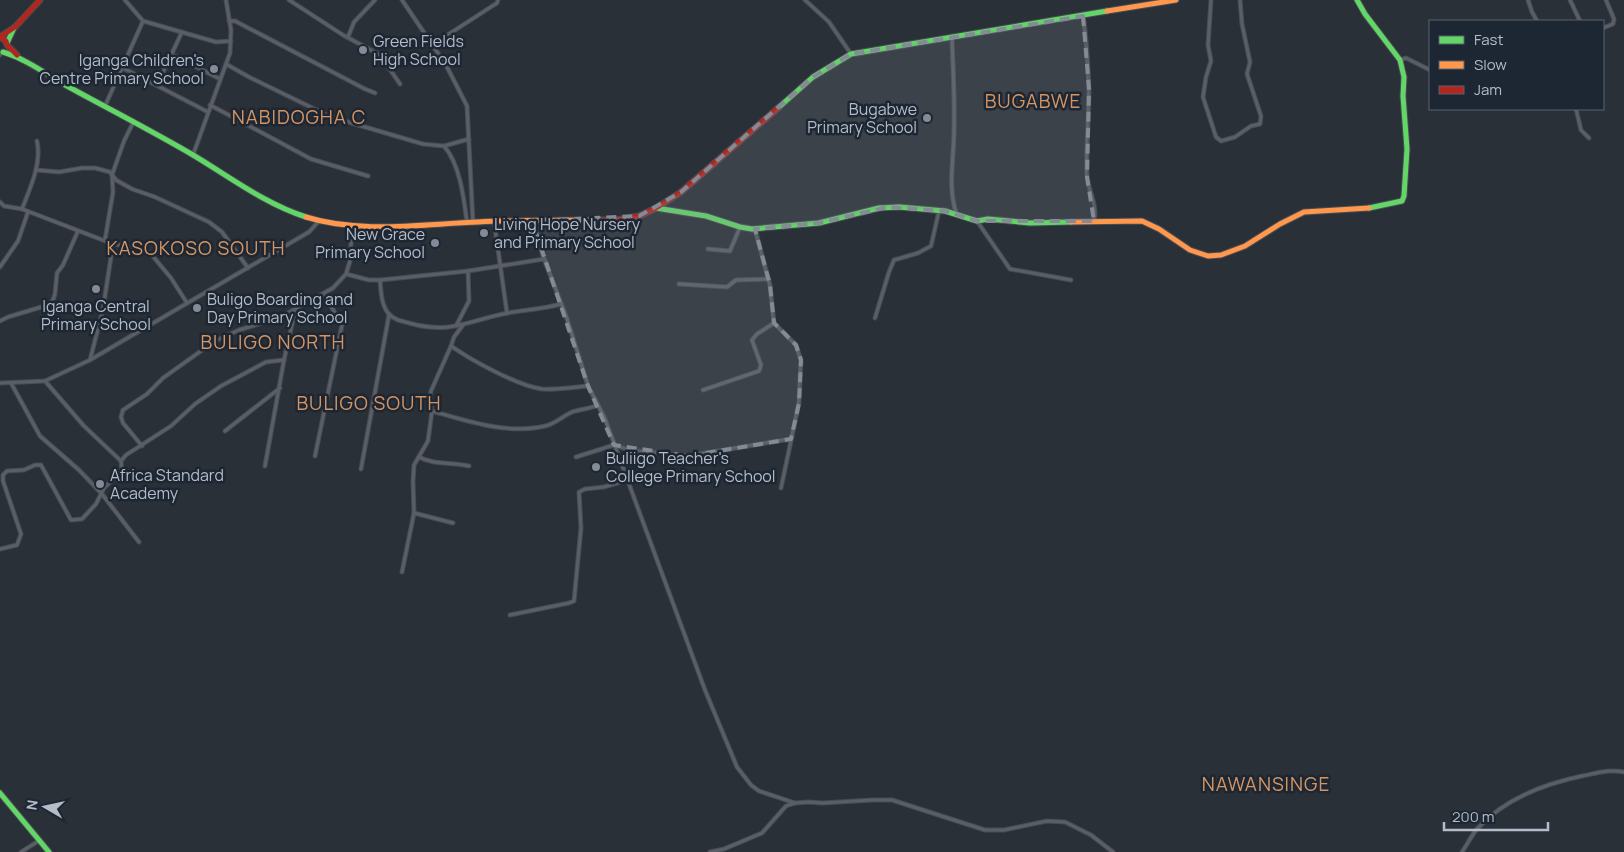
<svg xmlns="http://www.w3.org/2000/svg" width="1624" height="852" viewBox="0 0 1624 852" font-family="Manrope,sans-serif">
  <style>
    .lines { fill: none; stroke-linecap: round; stroke-linejoin: round }
    .street-casing { stroke: #484c53; stroke-width: 5 }
    .fast-casing { stroke: #484c53; stroke-width: 7 }
    .slow-casing { stroke: #484c53; stroke-width: 7 }
    .jam-casing { stroke: #484c53; stroke-width: 7 }
    .street { stroke: #5a5e66; stroke-width: 3 }
    .fast { stroke: #63d668; stroke-width: 5 }
    .slow { stroke: #ff974d; stroke-width: 5 }
    .jam { stroke: #b3261e; stroke-width: 5 }
    .marked { fill: #848b96; fill-opacity: 0.2; stroke: #848b96; stroke-width: 4; stroke-dasharray: 10 6; stroke-linejoin: round }
    .poi-dot { fill: #848b96; stroke: #1d2633; stroke-width: 2 }
    .labels { text-anchor: middle; dominant-baseline: central; stroke-width: 5; stroke-linejoin: round; paint-order: stroke }
    .poi-label { font-size: 16px; fill: #b4bcc9; stroke: #1d2633; text-anchor: start }
    .quarter-label { font-size: 19px; letter-spacing: 1px; fill: #d59563; stroke: #1d2633 }
  </style>
  <rect width="100%" height="100%" fill="#2a3038"/>
  <g class="lines">
    <defs>
      <g id="street">
        <path d="M125 0 143 21 216 42 231 41"/>
        <path d="M289 0 343 35 380 55 400 84"/>
        <path d="M402 0 446 65 467 106 473 223"/>
        <path d="M805 0 829 22 851 54"/>
        <path d="M1211 0 1208 45 1211 61 1206 77 1203 97 1216 137 1221 141 1235 137 1251 126 1260 124 1261 116 1247 74 1250 62 1242 24 1240 0"/>
        <path d="M1528 0 1532 12 1537 21"/>
        <path d="M1570 0 1580 21"/>
        <path d="M1083 16C1087 40 1088 65 1089 90 1089 118 1086 147 1087 175 1088 190 1098 206 1094 221"/>
        <path d="M229 21H235L365 89 375 93"/>
        <path d="M1603 28 1613 24 1614 19 1606 0"/>
        <path d="M348 37 354 22 375 0"/>
        <path d="M952 39C953 69 955 100 954 131 954 158 947 189 957 215"/>
        <path d="M432 45 497 3 498 0"/>
        <path d="M171 54 220 79"/>
        <path d="M0 55 1 53"/>
        <path d="M1400 60 1406 58 1430 70"/>
        <path d="M226 64 249 77 331 117 423 144 444 146C460 164 464 199 467 223"/>
        <path d="M123 68 208 112"/>
        <path d="M157 85 182 32"/>
        <path d="M210 105 311 159 368 176"/>
        <path d="M105 106 143 21"/>
        <path d="M1576 109 1581 130 1589 138"/>
        <path d="M444 146 469 139"/>
        <path d="M193 155 230 53 231 30 226 0"/>
        <path d="M36 170 59 172 82 168H95L110 172 116 180 132 189 155 197 209 222 222 232 248 268"/>
        <path d="M0 202 4 206 22 209 113 244 144 249 151 254 171 278 187 303"/>
        <path d="M22 209C30 188 42 164 37 141"/>
        <path d="M494 221 507 313"/>
        <path d="M532 221 544 259 567 319 588 386 605 419 705 690 737 767 751 785 759 791 795 803"/>
        <path d="M977 221 1010 269 1071 280"/>
        <path d="M755 229 770 285 774 323 796 345 801 360 799 403 781 488"/>
        <path d="M105 240 113 192 112 175 124 141 133 123"/>
        <path d="M708 249 730 251 740 227"/>
        <path d="M0 267 18 241 28 212"/>
        <path d="M346 274 369 280H380C381 291 381 304 388 313 394 320 401 321 409 323 451 335 469 320 508 313 525 310 543 309 561 304"/>
        <path d="M380 280 468 271"/>
        <path d="M679 284 727 287 736 280 769 279"/>
        <path d="M875 318 889 272 894 260 918 253 931 246 939 211"/>
        <path d="M0 321 8 317 48 305 53 300 55 294 57 273 63 265 78 231"/>
        <path d="M463 325 454 337 451 346C471 360 518 386 542 389 557 390 573 387 588 386"/>
        <path d="M456 326 469 301 468 271 544 259"/>
        <path d="M451 346 431 391 430 396 432 411C467 421 508 435 545 426 555 424 563 416 572 412 580 409 590 409 598 405"/>
        <path d="M90 360 103 309 113 244"/>
        <path d="M45 381 84 426 121 461"/>
        <path d="M0 383 45 381 90 360 309 232 319 221"/>
        <path d="M11 383 40 436 79 470 102 494 139 542"/>
        <path d="M703 390 759 371 761 365 752 340 757 334 774 323"/>
        <path d="M225 431 280 388"/>
        <path d="M142 446 123 423 121 417 123 410 147 394 163 378 215 341 239 330 279 318 333 288 346 274 350 261 352 225"/>
        <path d="M315 456 342 325 324 294"/>
        <path d="M419 457C433 465 452 462 469 466"/>
        <path d="M576 457 614 445 629 450 688 456 791 439"/>
        <path d="M265 466 284 360 295 311"/>
        <path d="M361 469 389 315"/>
        <path d="M414 513 453 523"/>
        <path d="M0 549 17 545 21 534 3 481V475L7 471 24 470 35 465H41L71 520 82 519 96 504 104 488 122 471 121 461 126 455 171 426 195 404 221 386 266 362 284 360"/>
        <path d="M402 572 414 513 413 481 414 465 428 441 432 411"/>
        <path d="M510 615 569 603 574 601 581 528 579 492 585 489 604 487 627 480"/>
        <path d="M21 852 40 840"/>
        <path d="M710 852 724 849 762 833 786 806 795 803 809 802 822 803 873 800H892L985 830H1004L1047 821 1065 822 1091 835 1113 852"/>
        <path d="M1462 852C1467 845 1471 836 1477 829 1504 799 1544 784 1582 776 1597 773 1609 769 1624 772"/>
      </g>
      <g id="fast">
        <path d="M1357 0 1365 14 1400 60 1404 77 1403 96 1407 149 1404 196 1402 201 1369 208"/>
        <path d="M7 43 14 28"/>
        <path d="M3 52C26 59 46 74 67 86 109 109 152 131 193 155 230 177 265 204 306 217"/>
        <path d="M778 108 813 77 851 54 1107 11"/>
        <path d="M656 208 706 216 740 227 752 229 819 223 879 208 899 207 945 211 977 221 988 219 1030 223 1071 222"/>
        <path d="M0 793 49 852"/>
      </g>
      <g id="slow">
        <path d="M1107 11 1176 0"/>
        <path d="M306 217C360 234 422 224 478 222 518 220 559 220 600 220"/>
        <path d="M1071 222 1142 221 1159 229 1190 250 1208 256 1221 255 1245 246 1280 224 1304 212 1369 208"/>
      </g>
      <g id="jam">
        <path d="M0 37 15 27 40 0"/>
        <path d="M0 37 6 41 7 45 17 55"/>
        <path d="M600 220H616L639 216 656 208 681 192 778 108"/>
      </g>
    </defs>
    <use href="#street" class="street-casing"/>
    <use href="#fast" class="fast-casing"/>
    <use href="#slow" class="slow-casing"/>
    <use href="#jam" class="jam-casing"/>
    <use href="#street" class="street"/>
    <use href="#fast" class="fast"/>
    <use href="#slow" class="slow"/>
    <use href="#jam" class="jam"/>
  </g>
  <path class="marked" d="M1083 16 1089 89 1087 177 1094 221H977L945 211 888 207 819 223 755 229 770 285 774 323 796 345 801 360 799 403 791 439 688 456 614 445 588 386 532 221 639 216 681 192 813 77 851 54Z"/>
  <g class="poi-dot">
    <circle cx="363" cy="50" r="5"/>
    <circle cx="214" cy="69" r="5"/>
    <circle cx="927" cy="118" r="5"/>
    <circle cx="484" cy="233" r="5"/>
    <circle cx="435" cy="243" r="5"/>
    <circle cx="96" cy="289" r="5"/>
    <circle cx="197" cy="308" r="5"/>
    <circle cx="596" cy="467" r="5"/>
    <circle cx="100" cy="484" r="5"/>
  </g>
  <g class="labels">
    <g class="poi-label">
      <text x="373" y="41">Green Fields<tspan x="373" dy="18">High School</tspan></text>
      <text x="204" y="60" text-anchor="end">Iganga Children's<tspan x="204" dy="18">Centre Primary School</tspan></text>
      <text x="917" y="109" text-anchor="end">Bugabwe<tspan x="917" dy="18">Primary School</tspan></text>
      <text x="494" y="224">Living Hope Nursery<tspan x="494" dy="18">and Primary School</tspan></text>
      <text x="425" y="234" text-anchor="end">New Grace<tspan x="425" dy="18">Primary School</tspan></text>
      <text x="207" y="299">Buligo Boarding and<tspan x="207" dy="18">Day Primary School</tspan></text>
      <text x="96" y="306" text-anchor="middle">Iganga Central<tspan x="96" dy="18">Primary School</tspan></text>
      <text x="606" y="458">Buliigo Teacher's<tspan x="606" dy="18">College Primary School</tspan></text>
      <text x="110" y="475">Africa Standard<tspan x="110" dy="18">Academy</tspan></text>
    </g>
    <g class="quarter-label">
      <text x="1033" y="101">BUGABWE</text>
      <text x="299" y="117">NABIDOGHA C</text>
      <text x="196" y="248">KASOKOSO SOUTH</text>
      <text x="273" y="342">BULIGO NORTH</text>
      <text x="369" y="403">BULIGO SOUTH</text>
      <text x="1266" y="784">NAWANSINGE</text>
    </g>
  </g>
  <rect x="1429" y="20" width="175" height="90" fill="#1d2633" stroke="#59626f"/>
  <rect x="1439" y="36" width="25" height="8" fill="#63d668" stroke="#59626f"/>
  <text x="1474" y="45" font-size="15" fill="#b4bcc9">Fast</text>
  <rect x="1439" y="61" width="25" height="8" fill="#ff974d" stroke="#59626f"/>
  <text x="1474" y="70" font-size="15" fill="#b4bcc9">Slow</text>
  <rect x="1439" y="86" width="25" height="8" fill="#b3261e" stroke="#59626f"/>
  <text x="1474" y="95" font-size="15" fill="#b4bcc9">Jam</text>
  <g transform="translate(45 807) rotate(279)" stroke="#1d2633" stroke-width="4" paint-order="stroke">
  <path d="M0-4L9 19L0 12L-9 19Z" fill="#b4bcc9"/>
  <text y="-8" font-size="14" font-weight="bold" text-anchor="middle" fill="#b4bcc9">N</text>
  </g>
  <path d="M1444 822v8h104v-8" fill="none" stroke="#b4bcc9" stroke-width="2.5"/>
  <text x="1452" y="822" font-size="15" fill="#b4bcc9" stroke="#1d2633" stroke-width="4" paint-order="stroke">200 m</text>
</svg>
